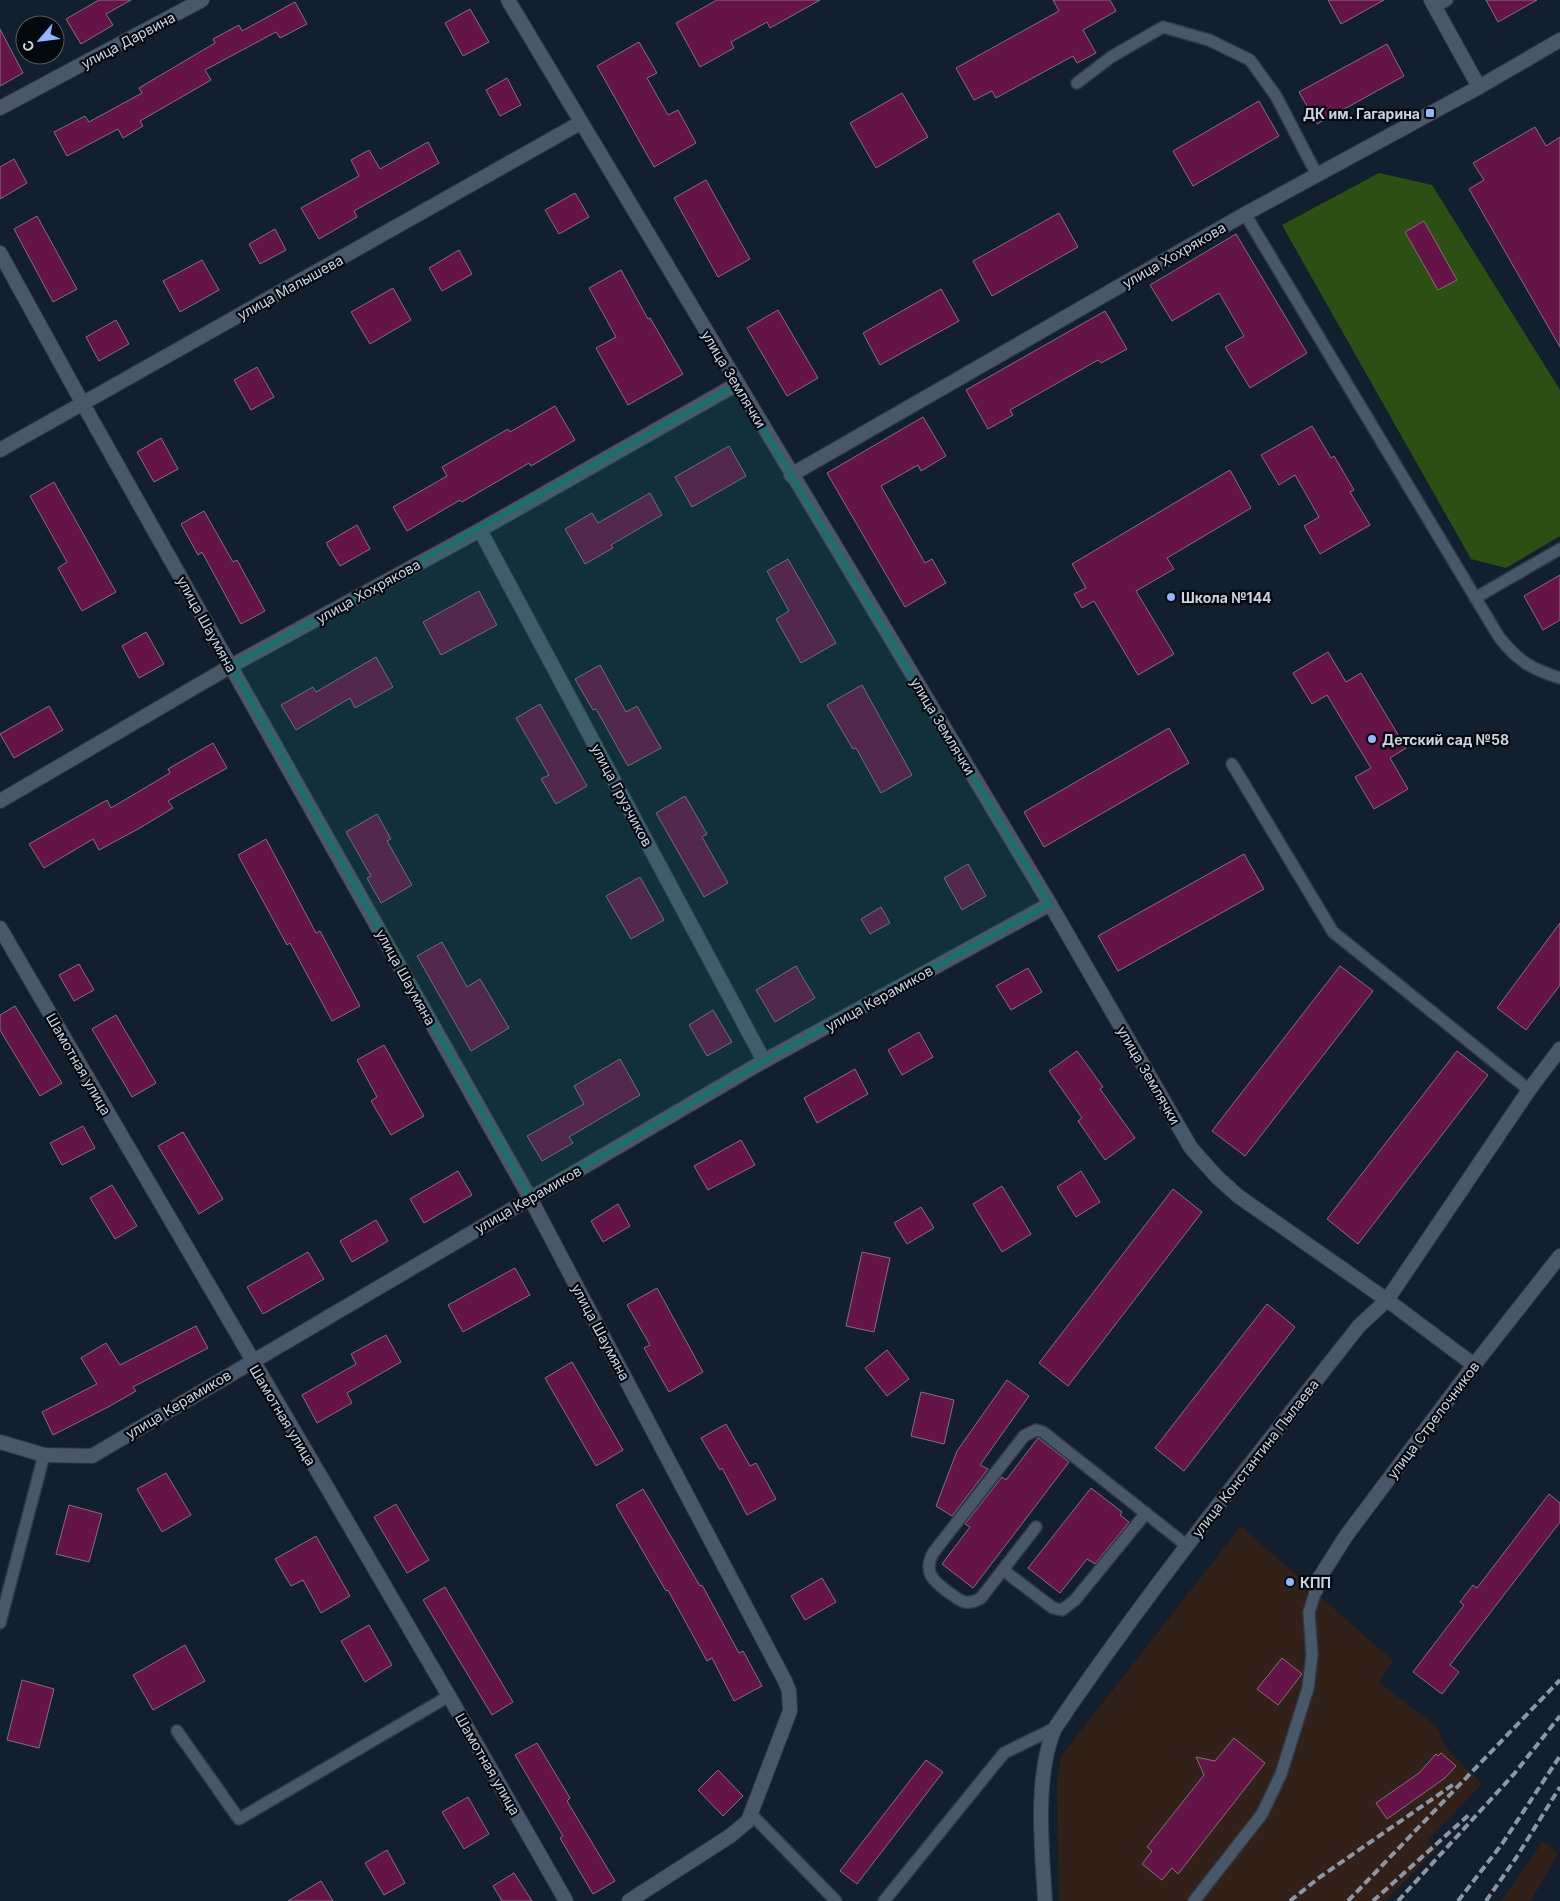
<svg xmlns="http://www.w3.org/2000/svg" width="1560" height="1901" viewBox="0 0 1560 1901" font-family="Inter,sans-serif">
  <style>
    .industrial { fill: #322119 }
    .green { fill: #2e4f13 }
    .building { fill: #651448; stroke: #866f7b }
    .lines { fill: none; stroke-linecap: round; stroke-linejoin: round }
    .service-casing { stroke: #313946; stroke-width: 14 }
    .minor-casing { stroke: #313946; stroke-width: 16 }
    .service { stroke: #495869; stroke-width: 11 }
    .minor { stroke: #495869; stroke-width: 14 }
    .rail { stroke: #8d97a3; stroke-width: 4; stroke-dasharray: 8 4; stroke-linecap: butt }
    .marked { fill: #0f766e; fill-opacity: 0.2; stroke: #0f766e; stroke-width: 4; stroke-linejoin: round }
    .poi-dot { fill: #92b7fd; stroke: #04090f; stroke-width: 2 }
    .labels { text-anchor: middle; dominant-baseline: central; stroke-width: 4.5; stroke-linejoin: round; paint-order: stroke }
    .street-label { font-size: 14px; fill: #cbd3de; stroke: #04090f }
    .poi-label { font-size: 14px; font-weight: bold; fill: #cbd3de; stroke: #04090f; text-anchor: start }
  </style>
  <rect width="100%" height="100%" fill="#121f2e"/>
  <g class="industrial">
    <path d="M1241 1526 1393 1661 1379 1682 1437 1727 1445 1746 1482 1784 1428 1840 1437 1848 1385 1901H1059L1057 1782 1061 1756Z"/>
    <path d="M1543 1841 1558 1853 1531 1901H1501Z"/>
  </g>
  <path class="green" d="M1379 173 1432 185 1560 390V536L1506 568 1471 559 1282 225Z"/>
  <g class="building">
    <path d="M99 0H131L106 14 113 25 81 44 66 19Z"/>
    <path d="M717 0H820L770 28 767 22 731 42 734 48 700 67 676 23Z"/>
    <path d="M1053 0H1110L1116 11 1083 30 1096 53 1077 63 1073 56 996 98 992 91 974 100 956 68 1059 11Z"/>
    <path d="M1328 0H1384L1341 24Z"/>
    <path d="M1486 0H1537L1498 22Z"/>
    <path d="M295 2 307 24 280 38 276 32 205 70 211 80 140 121 143 126 123 138 118 129 67 156 54 132 85 116 89 122 142 93 139 88 215 43 213 39 239 25 242 31Z"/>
    <path d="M470 9 489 42 463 56 445 23Z"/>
    <path d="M0 29 23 73 0 86Z"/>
    <path d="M639 42 657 73 647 78 668 115 678 110 696 143 654 167 597 66Z"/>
    <path d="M1387 44 1404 76 1317 124 1299 92Z"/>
    <path d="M507 78 521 105 500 116 486 90Z"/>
    <path d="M902 93 928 137 876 168 850 123Z"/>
    <path d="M1259 101 1279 136 1193 186 1173 151Z"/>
    <path d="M1535 127 1546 146 1560 137V347L1469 189 1484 180 1473 163Z"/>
    <path d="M428 142 439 163 354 211 357 217 319 239 301 208 359 176 351 160 369 150 380 169Z"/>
    <path d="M14 159 27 183 0 199V167Z"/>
    <path d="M706 180 750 259 718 277 674 198Z"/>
    <path d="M575 193 589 217 559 234 545 210Z"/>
    <path d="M1059 213 1078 247 992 296 973 261Z"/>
    <path d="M37 216 77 289 53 302 14 229Z"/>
    <path d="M1424 221 1457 280 1438 290 1405 232Z"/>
    <path d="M275 229 286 250 260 264 249 244Z"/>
    <path d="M1236 234 1307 353 1250 388 1225 347 1244 336 1219 293 1172 321 1150 285Z"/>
    <path d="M459 250 472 274 442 291 429 268Z"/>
    <path d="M202 260 219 290 180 312 163 281Z"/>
    <path d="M621 270 648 319 650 318 683 374 628 405 596 348 616 337 589 288Z"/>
    <path d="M393 288 411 320 370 344 351 312Z"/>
    <path d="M941 289 959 321 880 365 863 333Z"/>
    <path d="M778 310 818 378 787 396 747 328Z"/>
    <path d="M1105 311 1127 349 1101 363 1098 360 1010 410 1013 415 988 429 966 390Z"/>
    <path d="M116 320 129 344 99 361 86 337Z"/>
    <path d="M257 367 274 397 251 410 234 380Z"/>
    <path d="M555 406 575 440 531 466 529 463 462 502 460 500 407 531 393 507 447 476 442 467 508 429 510 432Z"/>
    <path d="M923 417 946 456 921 471 918 465 881 486 925 563 932 559 946 583 905 607 827 473Z"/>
    <path d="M1312 426 1331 458 1334 456 1354 490 1350 492 1370 525 1320 554 1304 526 1319 517 1295 475 1279 485 1261 455Z"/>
    <path d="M161 438 178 469 154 482 137 452Z"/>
    <path d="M729 446 746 476 692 507 675 477Z"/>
    <path d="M1230 470 1251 508 1167 558 1174 569 1136 591 1174 654 1138 675 1094 601 1082 608 1074 594 1086 588 1072 564Z"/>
    <path d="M54 482 116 592 82 611 58 568 67 562 30 496Z"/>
    <path d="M650 493 662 515 611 545 613 548 585 564 565 529 592 513 598 523Z"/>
    <path d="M204 511 233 562 237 560 265 611 241 624 202 552 198 555 181 524Z"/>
    <path d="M357 525 370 549 340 566 326 543Z"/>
    <path d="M788 559 836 643 801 663 776 619 789 611 767 571Z"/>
    <path d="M1560 575V620L1543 630 1524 596Z"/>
    <path d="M479 591 497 625 441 655 423 622Z"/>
    <path d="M146 632 164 664 139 678 122 646Z"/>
    <path d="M1328 652 1346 682 1361 673 1406 748 1390 758 1408 789 1374 809 1355 777 1371 768 1327 695 1312 704 1293 673Z"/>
    <path d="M376 657 393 687 355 708 350 698 296 730 281 705 313 687 316 692Z"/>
    <path d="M600 665 626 712 637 706 661 748 628 766 596 709 593 710 575 679Z"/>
    <path d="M862 685 912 775 881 793 856 748 853 749 827 705Z"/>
    <path d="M540 704 587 786 556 804 541 779 549 775 516 718Z"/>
    <path d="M49 706 63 730 14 758 0 734Z"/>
    <path d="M1169 728 1189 763 1044 847 1024 812Z"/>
    <path d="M213 743 227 768 168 801 173 808 138 829 99 850 93 839 44 868 29 844 107 800 111 808 170 773 168 769Z"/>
    <path d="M685 796 707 834 702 837 728 883 704 897 656 813Z"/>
    <path d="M377 814 391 839 387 841 412 885 381 903 367 878 371 876 346 832Z"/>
    <path d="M266 839 316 933 320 931 360 1006 332 1021 290 943 287 945 238 855Z"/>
    <path d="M1244 854 1264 889 1118 971 1098 936Z"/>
    <path d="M968 864 986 896 962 910 944 878Z"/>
    <path d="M640 877 664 920 631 939 606 896Z"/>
    <path d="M881 907 890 923 870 934 861 919Z"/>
    <path d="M1560 923V985L1526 1030 1497 1008Z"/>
    <path d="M442 942 467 987 480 979 509 1028 471 1051 417 956Z"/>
    <path d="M79 964 94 990 74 1001 59 975Z"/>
    <path d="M796 966 815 998 775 1022 756 990Z"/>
    <path d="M1340 966 1373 991 1245 1156 1212 1131Z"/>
    <path d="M1028 968 1042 992 1011 1010 996 986Z"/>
    <path d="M15 1006 62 1083 40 1096 0 1030V1015Z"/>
    <path d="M713 1010 732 1042 707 1056 689 1025Z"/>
    <path d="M116 1015 156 1083 132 1097 92 1029Z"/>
    <path d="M919 1032 933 1057 902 1075 888 1050Z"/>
    <path d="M384 1045 424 1116 391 1135 371 1101 377 1097 357 1060Z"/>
    <path d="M1077 1051 1103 1087 1100 1089 1135 1138 1105 1160 1078 1121 1082 1118 1049 1071Z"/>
    <path d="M1457 1051 1488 1075 1358 1244 1327 1219Z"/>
    <path d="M620 1059 640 1095 569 1137 573 1143 542 1161 527 1136 584 1104 574 1086Z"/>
    <path d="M855 1069 868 1094 817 1123 804 1098Z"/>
    <path d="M83 1126 95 1148 62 1165 50 1143Z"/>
    <path d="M183 1132 223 1199 199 1214 158 1146Z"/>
    <path d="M741 1140 755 1165 708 1190 694 1166Z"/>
    <path d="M458 1171 472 1195 424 1223 410 1199Z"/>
    <path d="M1081 1171 1100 1202 1076 1217 1057 1187Z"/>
    <path d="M112 1185 137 1226 115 1239 90 1198Z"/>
    <path d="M1002 1186 1031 1234 1002 1252 973 1204Z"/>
    <path d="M1173 1189 1202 1212 1068 1386 1039 1363Z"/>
    <path d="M618 1204 630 1226 603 1242 591 1221Z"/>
    <path d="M921 1207 934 1228 907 1244 894 1223Z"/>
    <path d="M376 1220 388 1241 352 1262 340 1241Z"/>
    <path d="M308 1252 324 1279 263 1314 247 1287Z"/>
    <path d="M862 1252 890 1258 874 1332 846 1326Z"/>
    <path d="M515 1268 530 1295 463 1332 448 1305Z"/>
    <path d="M657 1288 703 1372 669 1392 644 1348 650 1345 627 1305Z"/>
    <path d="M1267 1304 1295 1327 1184 1471 1155 1448Z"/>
    <path d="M196 1326 208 1348 133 1387 136 1391 110 1406 53 1435 42 1412 97 1384 81 1358 106 1343 120 1365Z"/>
    <path d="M386 1335 401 1362 347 1393 352 1403 317 1423 302 1395 356 1364 351 1354Z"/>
    <path d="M887 1350 909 1379 887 1396 865 1368Z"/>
    <path d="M572 1362 623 1450 596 1466 545 1378Z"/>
    <path d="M1007 1380 1029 1396 980 1465 988 1469 952 1516 936 1506 957 1451Z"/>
    <path d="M921 1392 954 1400 944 1444 911 1436Z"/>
    <path d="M726 1424 750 1466 756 1463 776 1499 747 1515 722 1468 720 1470 701 1438Z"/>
    <path d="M1038 1438 1069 1462 973 1588 942 1564 970 1527 965 1524 1002 1477 1006 1480Z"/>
    <path d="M166 1473 191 1515 162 1532 137 1489Z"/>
    <path d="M1091 1488 1122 1512 1120 1515 1129 1522 1095 1564 1087 1559 1060 1593 1028 1568Z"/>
    <path d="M643 1489 700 1586 702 1585 739 1653 743 1651 762 1686 734 1701 712 1658 707 1661 668 1590 666 1591 616 1505Z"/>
    <path d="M1549 1494 1560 1503V1522L1450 1665 1459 1672 1442 1694 1413 1672 1464 1605 1460 1602 1473 1585 1477 1588Z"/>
    <path d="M396 1504 429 1560 407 1573 374 1517Z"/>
    <path d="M69 1505 102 1514 89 1562 56 1554Z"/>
    <path d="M316 1536 350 1596 321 1613 303 1580 291 1586 275 1559Z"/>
    <path d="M822 1578 836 1602 805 1620 791 1596Z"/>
    <path d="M445 1587 513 1702 492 1715 423 1600Z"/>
    <path d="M369 1625 392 1665 365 1682 341 1641Z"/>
    <path d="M185 1645 205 1681 153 1710 133 1675Z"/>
    <path d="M1282 1658 1302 1674 1278 1705 1257 1689Z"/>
    <path d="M22 1680 54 1689 39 1748 7 1740Z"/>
    <path d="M1234 1738 1265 1763 1178 1874 1172 1868 1162 1880 1142 1864 1152 1851 1147 1847 1204 1775 1196 1757 1215 1761Z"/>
    <path d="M537 1743 570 1798 567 1801 615 1881 593 1894 560 1838 563 1836 515 1755Z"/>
    <path d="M1441 1753 1456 1766 1445 1778 1387 1819 1376 1803 1419 1773 1436 1754 1438 1756Z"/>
    <path d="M926 1760 943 1772 857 1884 840 1871Z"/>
    <path d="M718 1770 743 1796 723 1816 698 1790Z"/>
    <path d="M468 1797 489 1834 464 1849 442 1812Z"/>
    <path d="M387 1850 405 1883 384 1895 365 1863Z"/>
    <path d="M514 1873 532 1901H502L493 1886Z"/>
    <path d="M321 1881 333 1901H288Z"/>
  </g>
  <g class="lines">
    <defs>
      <g id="service">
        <path d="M1435 7 1447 0"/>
        <path d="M1077 83 1111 57 1163 27 1209 40 1250 60 1276 96 1317 175"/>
        <path d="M1245 214 1499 637C1518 661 1531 669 1560 678"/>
        <path d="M1475 598 1560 549"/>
        <path d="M1232 764 1333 932 1529 1090"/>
        <path d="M1036 1527 981 1598C976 1601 971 1603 965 1602 959 1601 953 1595 948 1592 933 1581 923 1572 933 1553L1024 1436 1036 1430 1043 1432 1186 1545"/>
        <path d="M1003 1570 1053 1608 1062 1610 1075 1600 1146 1513"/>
        <path d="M0 1623 44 1455"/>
        <path d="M177 1731 239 1819 449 1696"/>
        <path d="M751 1814 836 1901"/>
        <path d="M884 1901 1004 1753 1055 1728"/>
        <path d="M1194 1901 1262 1814 1281 1774 1308 1688 1312 1655 1309 1612 1316 1590"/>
      </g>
      <g id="minor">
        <path d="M508 0 1050 904 1191 1148 1217 1177 1238 1196 1387 1300 1474 1365"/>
        <path d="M1431 0 1479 87"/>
        <path d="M0 108 202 0"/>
        <path d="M0 253 83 404 530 1198 785 1681 789 1691 790 1711 748 1821 730 1836 629 1901"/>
        <path d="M0 450 580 123"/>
        <path d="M791 475 1245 214 1479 87 1560 40"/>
        <path d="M480 530 764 1061"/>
        <path d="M0 801 231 666 480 530 737 384"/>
        <path d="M0 928 449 1696 566 1901"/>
        <path d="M0 1442 44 1455 92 1456 764 1061 1050 904"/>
        <path d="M1316 1590 1320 1577 1346 1536 1474 1365 1560 1256"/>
        <path d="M1045 1901C1042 1850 1034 1775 1055 1728 1149 1589 1255 1458 1359 1326L1387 1300 1529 1090 1560 1049"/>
      </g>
    </defs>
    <use href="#service" class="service-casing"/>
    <use href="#minor" class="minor-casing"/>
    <use href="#service" class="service"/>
    <use href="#minor" class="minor"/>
    <g class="rail">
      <path d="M1290 1901 1320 1877 1454 1784"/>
      <path d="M1348 1901 1560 1680"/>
      <path d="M1373 1901 1471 1813"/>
      <path d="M1398 1901 1514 1774 1560 1716"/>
      <path d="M1458 1901 1502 1844 1560 1756"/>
      <path d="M1486 1901 1516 1858 1560 1787"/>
    </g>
  </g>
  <path class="marked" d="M737 384 1050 904 764 1061 530 1198 231 666Z"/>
  <g class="poi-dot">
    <rect x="1425" y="108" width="10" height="10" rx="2.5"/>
    <circle cx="1171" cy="597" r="5"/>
    <circle cx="1372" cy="739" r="5"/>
    <circle cx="1290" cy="1582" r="5"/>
  </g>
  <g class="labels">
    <g class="street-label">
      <text transform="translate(128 40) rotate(-28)">улица Дарвина</text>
      <text transform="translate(1174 255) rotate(-30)">улица Хохрякова</text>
      <text transform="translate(290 287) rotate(-29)">улица Малышева</text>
      <text transform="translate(734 379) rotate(59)">улица Землячки</text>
      <text transform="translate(368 591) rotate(-29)">улица Хохрякова</text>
      <text transform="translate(207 624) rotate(61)">улица Шаумяна</text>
      <text transform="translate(943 726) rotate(59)">улица Землячки</text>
      <text transform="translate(622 795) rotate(62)">улица Грузчиков</text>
      <text transform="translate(406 977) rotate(61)">улица Шаумяна</text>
      <text transform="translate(879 998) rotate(-29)">улица Керамиков</text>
      <text transform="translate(79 1064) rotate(60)">Шамотная улица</text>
      <text transform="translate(1149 1075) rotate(60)">улица Землячки</text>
      <text transform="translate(528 1199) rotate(-30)">улица Керамиков</text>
      <text transform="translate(601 1332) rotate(62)">улица Шаумяна</text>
      <text transform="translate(178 1404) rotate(-31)">улица Керамиков</text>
      <text transform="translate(283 1415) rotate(59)">Шамотная улица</text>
      <text transform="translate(1433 1420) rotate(-53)">улица Стрелочников</text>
      <text transform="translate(1255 1458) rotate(-52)">улица Константина Пылаева</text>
      <text transform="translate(488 1764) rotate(60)">Шамотная улица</text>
    </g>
    <g class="poi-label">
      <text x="1420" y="113" text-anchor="end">ДК им. Гагарина</text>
      <text x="1181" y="597">Школа №144</text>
      <text x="1382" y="739">Детский сад №58</text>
      <text x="1300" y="1582">КПП</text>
    </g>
  </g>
  <g transform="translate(40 40) rotate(242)"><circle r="24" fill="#04090f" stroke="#545a62"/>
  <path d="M0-4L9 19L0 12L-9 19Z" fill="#92b7fd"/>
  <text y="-8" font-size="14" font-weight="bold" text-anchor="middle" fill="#cbd3de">С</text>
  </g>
</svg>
